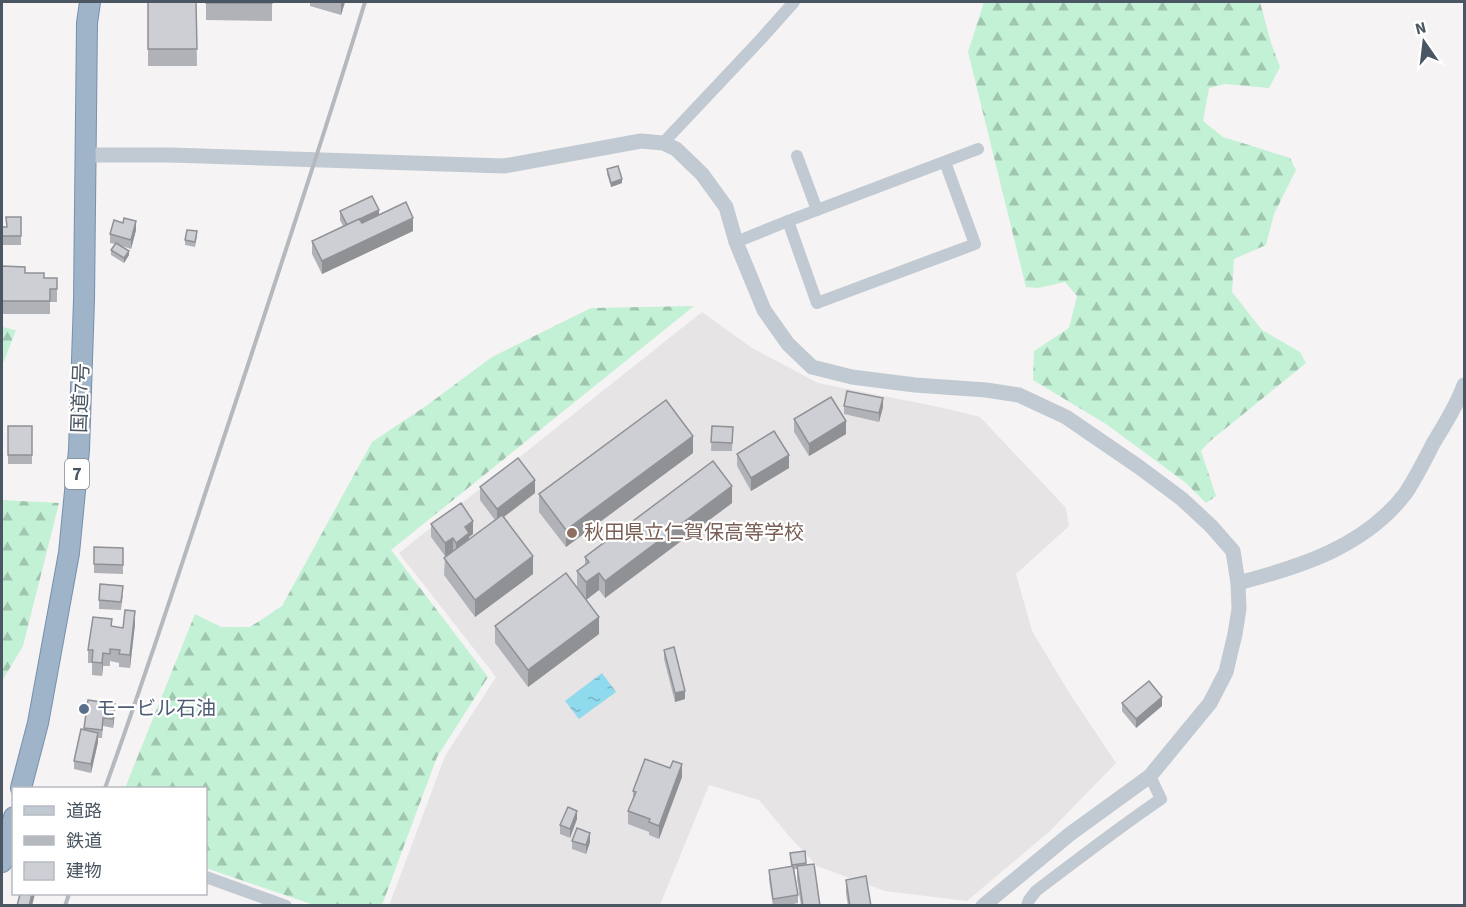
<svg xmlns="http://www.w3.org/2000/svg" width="1466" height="907" viewBox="0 0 1466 907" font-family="'Source Sans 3','Noto Sans JP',sans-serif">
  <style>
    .education { fill: #e6e4e5 }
    .forest { fill: url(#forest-firs) }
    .water { fill: url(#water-ripples) }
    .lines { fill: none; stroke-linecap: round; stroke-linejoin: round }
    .trunk-casing { stroke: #7690ad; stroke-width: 22 }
    .minor { stroke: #c1cad2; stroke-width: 12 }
    .tertiary { stroke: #c1cad2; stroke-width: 15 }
    .trunk { stroke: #9fb4c9; stroke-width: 20 }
    .rail { stroke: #b5b8bd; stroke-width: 4 }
    .wall { fill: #b0b2b7 }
    .shaded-wall { fill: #909195 }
    .building { fill: #cdcfd5; stroke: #909195; stroke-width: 1.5 }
    .education-dot { fill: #8d6e63; stroke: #fff; stroke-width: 2 }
    .service-dot { fill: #5c6f8a; stroke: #fff; stroke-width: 2 }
    .labels { text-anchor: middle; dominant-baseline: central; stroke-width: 4.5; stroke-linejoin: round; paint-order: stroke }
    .shield { fill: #fff; stroke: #808990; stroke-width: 1.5 }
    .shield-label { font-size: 18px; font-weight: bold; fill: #4a5661 }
    .street-label { font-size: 20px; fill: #4a5661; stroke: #fff }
    .education-label { font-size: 20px; fill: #785e54; stroke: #fff; text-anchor: start }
    .service-label { font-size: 20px; fill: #4e5e75; stroke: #fff; text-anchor: start }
  </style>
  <defs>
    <pattern id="forest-firs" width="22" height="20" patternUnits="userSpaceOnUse" patternTransform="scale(1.5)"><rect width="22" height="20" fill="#c3f1d5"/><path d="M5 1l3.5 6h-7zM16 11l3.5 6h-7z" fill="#a0c6b0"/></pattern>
    <pattern id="water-ripples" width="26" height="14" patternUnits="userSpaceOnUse" patternTransform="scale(1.5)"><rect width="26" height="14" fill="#90daee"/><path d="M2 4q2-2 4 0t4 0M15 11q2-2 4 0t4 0" fill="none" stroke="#78b4c4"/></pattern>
  </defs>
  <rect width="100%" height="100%" fill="#f5f3f3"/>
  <path class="education" d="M702 312 752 348 818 383 939 407 980 417 1066 508 1069 526 1016 574 1032 631 1070 694 1116 763 1049 832 967 901 885 891 817 866 789 836 759 800 709 785 660 905 389 906 445 756 496 677 399 553Z"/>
  <g class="forest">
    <path d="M984 2H1260L1271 43 1280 67 1269 88 1225 84 1209 88 1203 121 1223 137 1290 158 1296 170 1274 214 1266 245 1234 259 1232 292 1262 330 1300 352 1306 363 1210 441 1201 451 1216 496 1206 503 1186 483 1106 424 1033 380 1034 351 1069 328 1077 296 1065 282 1038 288 1026 287 968 52Z"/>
    <path d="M694 306 391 550 488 677 437 757 382 905H314L206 868V788H125L195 614 221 627H250L282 606 372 442 426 406 492 357 591 308Z"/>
    <path d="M2 327 16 330 2 366Z"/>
    <path d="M2 500 59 503 23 646 2 681Z"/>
  </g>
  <path class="water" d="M602 673 616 692 579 719 565 701Z"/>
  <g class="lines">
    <defs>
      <g id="trunk">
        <path d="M21 788 38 723 69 553 79 450 84 300 87 23 90 2"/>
        <path d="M2 862 14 817"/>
      </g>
    </defs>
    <use href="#trunk" class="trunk-casing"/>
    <g class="minor">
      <path d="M663 143 761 39 794 2"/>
      <path d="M797 156 817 210"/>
      <path d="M788 221 817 303 975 244 945 162"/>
      <path d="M736 242 788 221 978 149"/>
      <path d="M206 877 286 906"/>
      <path d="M1027 906 1029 900 1036 891C1077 860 1118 828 1161 799L1150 776"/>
    </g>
    <g class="tertiary">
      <path d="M86 155H170L504 166 641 141 663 143 676 149 702 174 726 207 736 242 764 310 788 344 812 367 852 377 915 385 986 390 1019 395 1066 417 1139 467 1182 499 1211 526 1233 551 1238 583 1239 609 1235 634 1226 672 1210 703 1150 776 1070 834 983 906"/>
      <path d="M1238 583C1300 567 1364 547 1405 494 1416 478 1425 459 1434 442 1445 424 1457 405 1464 385"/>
    </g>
    <use href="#trunk" class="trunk"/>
    <g class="rail">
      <path d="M105 788C141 689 174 588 207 488 261 326 315 165 365 2"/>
      <path d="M65 906 69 894"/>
    </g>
  </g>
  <g class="wall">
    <path d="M148 2H196L197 66H148Z"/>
    <path d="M206 2H272V21L206 20Z"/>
    <path d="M310 2H345L341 15 310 6Z"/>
    <path d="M607 169 622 183 611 187 607 174Z"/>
    <path d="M340 211 379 215 413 231 322 274 312 254V241L343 226 340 220Z"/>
    <path d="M21 217V245H2V227H6Z"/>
    <path d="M136 230 131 249 122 246 129 255 124 263 111 255V250L115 244 110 243V234Z"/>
    <path d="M197 236 195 247 185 245V240Z"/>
    <path d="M2 266 44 278H57V302H50V314H2Z"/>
    <path d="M844 406 883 407 879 422 844 414Z"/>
    <path d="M794 419 846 434 809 456 794 432Z"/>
    <rect x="8" y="426" width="24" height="38"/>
    <path d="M712 426 733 427 732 451H711Z"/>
    <path d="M693 453 566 547 539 512V494Z"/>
    <path d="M737 454 789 468 751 491 737 466Z"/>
    <path d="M480 487 535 493 504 517 533 574 475 617 444 575 445 556 431 537V524L473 534 469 537V539L495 520 480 500Z"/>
    <path d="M732 503 605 598 599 590 586 600 599 634 528 687 495 643V626L577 588V571L585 565V557Z"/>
    <path d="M94 547 123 548V574L94 573Z"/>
    <path d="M123 595 121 610 99 609V600Z"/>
    <path d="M135 624 130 668 119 667V663L110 661V666H103L102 676 92 675V663H88V650L112 626 123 628Z"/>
    <path d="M664 650 685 699 675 702 664 659Z"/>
    <path d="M1122 703 1162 706 1136 728 1122 711Z"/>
    <path d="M115 713 113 728 103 726 102 738H98V742L91 773 74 769V761L84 728Z"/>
    <path d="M682 777 659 839 649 835V832L628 824V811L633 800V791Z"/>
    <path d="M577 819 570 838 560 834V825Z"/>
    <path d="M572 841 590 842 586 854 572 849Z"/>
    <path d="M805 851 806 865 820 906H801L797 879V869H794L798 895V903L785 906H773L769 879V870L791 866 790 853Z"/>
    <path d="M846 880 871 906H848L846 893Z"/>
  </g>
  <g class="shaded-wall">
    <path d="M341 2H345L341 15Z"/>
    <path d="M622 179V183L611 187V183Z"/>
    <path d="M379 210V219L347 226Z"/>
    <path d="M413 218V231L322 274V261Z"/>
    <path d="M136 221V230L131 249V240Z"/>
    <path d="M129 251V255L124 263V258Z"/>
    <path d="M883 398V407L879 422V413Z"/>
    <path d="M846 421V434L809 456V444Z"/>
    <path d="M693 436V453L566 547V530Z"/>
    <path d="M789 455V468L751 491V478Z"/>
    <path d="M535 480V493L497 522V509Z"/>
    <path d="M732 486V503L605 598V581Z"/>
    <path d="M473 521V534L469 537V546L456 556V543L465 527Z"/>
    <path d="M453 538V551L445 556V543Z"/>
    <path d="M533 556V574L475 617V600Z"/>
    <path d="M599 573V590L586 600V582Z"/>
    <path d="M135 611V624L130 668V655Z"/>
    <path d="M599 617V634L528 687V670Z"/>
    <path d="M103 653V666L102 676V663Z"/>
    <path d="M685 691V699L675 702V693Z"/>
    <path d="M1162 697V706L1136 728V719Z"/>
    <path d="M115 704V713L113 728V719Z"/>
    <path d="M98 733V742L91 773V764Z"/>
    <path d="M682 764V777L659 839V826Z"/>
    <path d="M577 811V819L570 838V829Z"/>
    <path d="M590 833V842L586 854V845Z"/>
    <path d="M32 894H35L32 906H29Z"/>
  </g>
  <g class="building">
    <path d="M148 2H196L197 49H148Z"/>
    <rect x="206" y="2" width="66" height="1"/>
    <path d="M618 166 622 179 611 183 607 169Z"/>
    <path d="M372 196 379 210 347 225 340 211Z"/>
    <path d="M406 202 413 218 322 261 312 241 359 219 362 223Z"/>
    <path d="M6 217H21V236H2V227H7Z"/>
    <path d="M124 218 136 221 131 240 110 234 114 220 123 223Z"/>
    <path d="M187 230 197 231 195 242 185 240Z"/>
    <path d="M116 243 129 251 124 258 111 250Z"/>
    <path d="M2 266 25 267V273H44V278H57V289H50V301H2Z"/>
    <path d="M847 391 883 398 879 413 844 406Z"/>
    <path d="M831 397 846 421 809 444 794 419Z"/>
    <path d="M666 400 693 436 566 530 539 494Z"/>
    <rect x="8" y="426" width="24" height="29"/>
    <path d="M712 426 733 427 732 443 711 442Z"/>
    <path d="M774 431 789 455 751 478 737 454Z"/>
    <path d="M518 458 535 480 497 509 480 487Z"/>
    <path d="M713 461 732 486 605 581 599 573 586 582 577 571 589 562 585 557Z"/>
    <path d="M461 503 473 521 465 527 469 533 456 543 453 538 445 543 431 524Z"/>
    <path d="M502 515 533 556 475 600 444 558Z"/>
    <path d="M94 547 123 548V565L94 564Z"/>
    <path d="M566 573 599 617 528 670 495 626Z"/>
    <path d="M100 584 123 586 121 602 99 600Z"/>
    <path d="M125 610 135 611 130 655 119 654 120 650 110 649V654L103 653 102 663 92 662 93 650H88L93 617 112 619 111 626 123 628Z"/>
    <path d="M674 647 685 691 675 693 664 650Z"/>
    <path d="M1149 681 1162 697 1136 719 1122 703Z"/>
    <path d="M88 700 115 704 113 719 103 718 102 730 84 728Z"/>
    <path d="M81 729 98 733 91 764 74 761Z"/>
    <path d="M645 759 670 768 673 761 682 764 659 826 649 822 650 819 628 811 636 792 633 791Z"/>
    <path d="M568 807 577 811 570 829 560 825Z"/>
    <path d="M577 828 590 833 586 845 572 841Z"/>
    <path d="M805 851 806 863 792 865 790 853Z"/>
    <path d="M814 864 820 906H803L797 866Z"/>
    <path d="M793 866 798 895 773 899 769 870Z"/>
    <path d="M866 876 871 906H850L846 880Z"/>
    <path d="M20 894H32L29 906H17Z"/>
  </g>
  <circle class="education-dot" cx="572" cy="533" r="6"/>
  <circle class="service-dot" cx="84" cy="709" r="6"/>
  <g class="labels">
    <rect class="shield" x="65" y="459" width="24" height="30" rx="4.5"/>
    <g class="shield-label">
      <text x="77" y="474">7</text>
    </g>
    <g class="street-label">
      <text transform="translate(81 398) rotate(-88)">国道7号</text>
    </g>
    <g class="education-label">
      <text x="584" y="533">秋田県立仁賀保高等学校</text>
    </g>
    <g class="service-label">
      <text x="96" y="709">モービル石油</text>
    </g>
  </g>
  <rect width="1466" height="907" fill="none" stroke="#4a5661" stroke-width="6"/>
  <rect x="12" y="787" width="195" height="108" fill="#ffffff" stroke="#b7bbc0" stroke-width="1.5"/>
  <rect x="24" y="806" width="30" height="9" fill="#c1cad2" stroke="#b7bbc0" stroke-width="1.5"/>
  <text x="66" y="817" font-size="18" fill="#4a5661">道路</text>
  <rect x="24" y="836" width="30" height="9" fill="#b5b8bd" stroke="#b7bbc0" stroke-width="1.5"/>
  <text x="66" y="847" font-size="18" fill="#4a5661">鉄道</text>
  <rect x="24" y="862" width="30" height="18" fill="#cdcfd5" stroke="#b7bbc0" stroke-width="1.5"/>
  <text x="66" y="877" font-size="18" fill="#4a5661">建物</text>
  <g transform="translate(1424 42) rotate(346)" stroke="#ffffff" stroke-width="4.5" paint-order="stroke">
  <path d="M0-4.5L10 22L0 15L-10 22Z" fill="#4a5661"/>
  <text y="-9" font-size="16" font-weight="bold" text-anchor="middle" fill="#4a5661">N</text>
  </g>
</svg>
